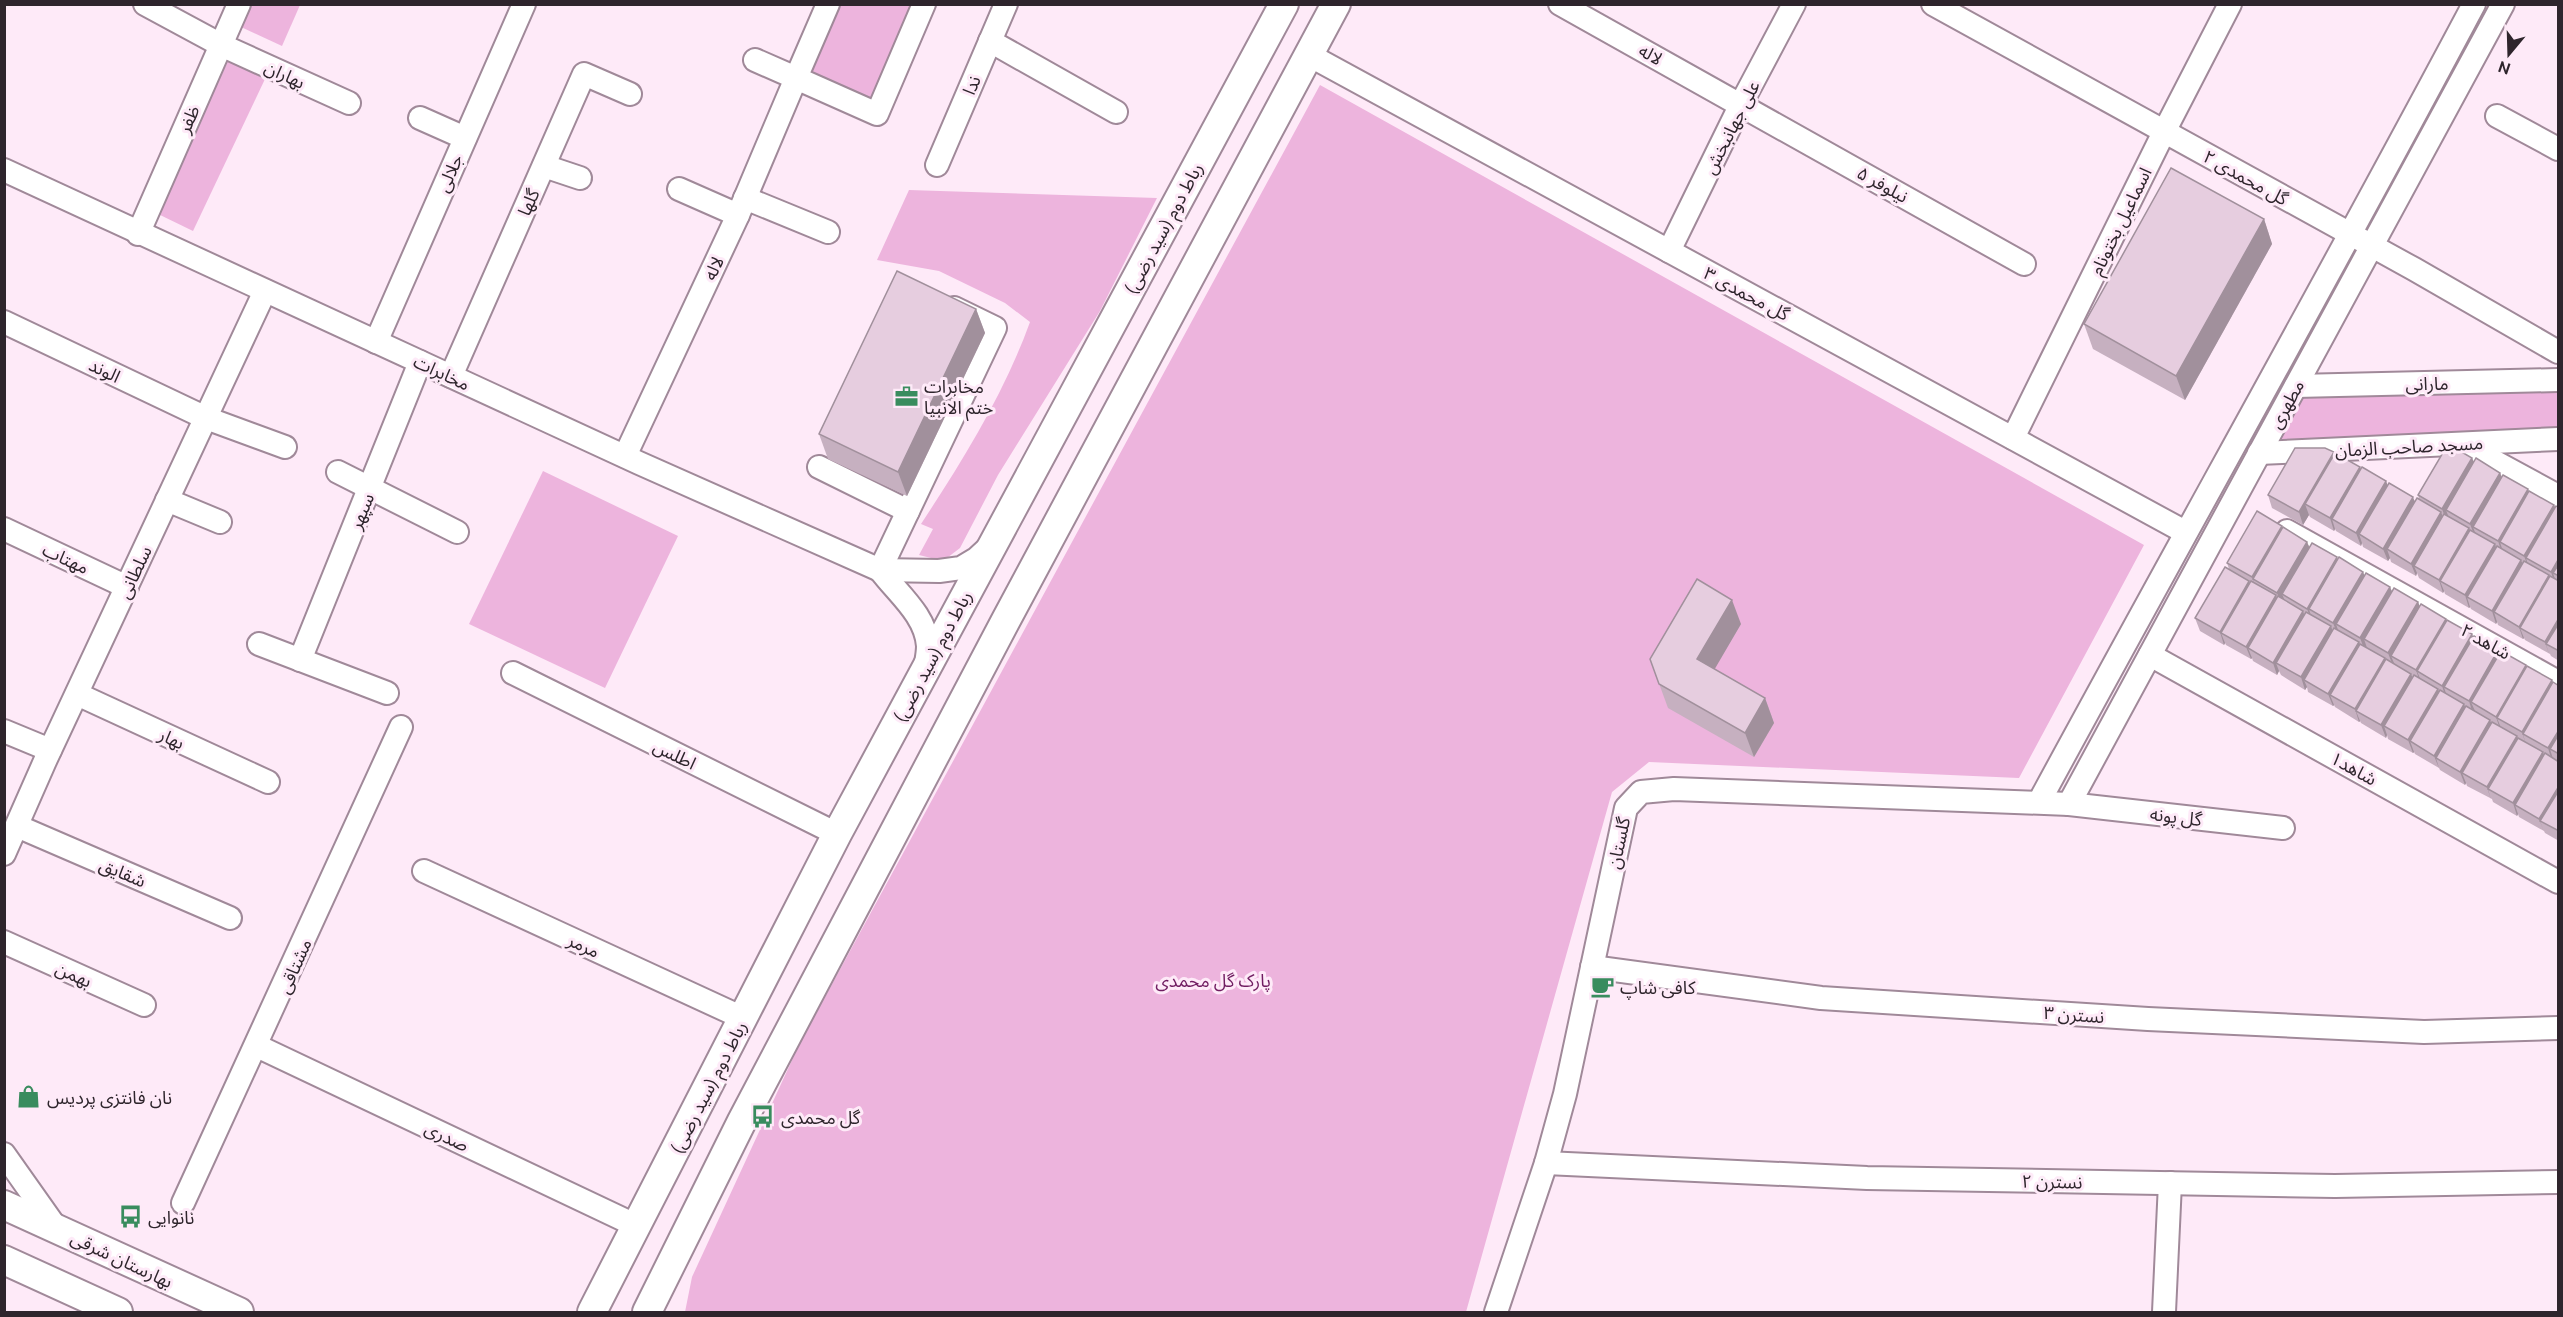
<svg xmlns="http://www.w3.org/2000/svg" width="2563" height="1317" viewBox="0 0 2563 1317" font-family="Ubuntu,'Noto Sans Arabic',sans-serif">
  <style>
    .green { fill: #edb4dd }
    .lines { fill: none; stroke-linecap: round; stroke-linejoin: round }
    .minor-casing { stroke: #a08999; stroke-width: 26 }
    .major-casing { stroke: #a08999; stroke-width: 32 }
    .minor { stroke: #fff; stroke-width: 22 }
    .major { stroke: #fff; stroke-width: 28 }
    .wall { fill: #c6b0c0 }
    .shaded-wall { fill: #a1909c }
    .building { fill: #e6cddf; stroke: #a1909c; stroke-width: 1.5 }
    .labels { text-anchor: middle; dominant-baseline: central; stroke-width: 6; stroke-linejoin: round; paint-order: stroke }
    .street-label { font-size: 18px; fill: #2e252c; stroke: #feeaf8 }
    .poi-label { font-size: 18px; fill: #2e252c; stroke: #feeaf8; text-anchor: start }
    .park-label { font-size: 18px; fill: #701c61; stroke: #feeaf8 }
  </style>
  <rect width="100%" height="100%" fill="#feeaf8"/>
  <g class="green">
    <path d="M251 5H300L282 46 241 27Z"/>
    <path d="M838 5H915L873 99 809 71Z"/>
    <path d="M228 61 265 79 193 231 156 213Z"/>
    <path d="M1320 85 2144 545 2019 778 1649 762 1612 792 1466 1312H685L692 1277 799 1045Z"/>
    <path d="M909 190 1157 198 1100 311 998 475 960 548 943 561 919 555 933 529 921 524C963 460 1004 394 1030 322L1005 303 939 271 877 260Z"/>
    <path d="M2558 386V435L2273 446 2300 390Z"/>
    <path d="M543 471 678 536 605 688 469 624Z"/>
  </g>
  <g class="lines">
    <defs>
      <g id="minor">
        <path d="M145 4 221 45 349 103"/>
        <path d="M828 4 796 78 877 114 924 4"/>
        <path d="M1560 4 2024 264"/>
        <path d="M1933 4 2414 269 2558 352"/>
        <path d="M990 41 1116 112"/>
        <path d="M1309 55 2185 532"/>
        <path d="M2497 116 2558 149"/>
        <path d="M420 118 465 138"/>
        <path d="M937 165 1006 4"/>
        <path d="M544 166 580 178"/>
        <path d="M4 170 639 463 880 570 939 571 961 568 976 559 989 547"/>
        <path d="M679 189 738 215"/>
        <path d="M745 198 828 232"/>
        <path d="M138 234 239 4"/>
        <path d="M1669 251 1741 104 1794 4"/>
        <path d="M4 322 206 418 285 447"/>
        <path d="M376 342 524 4"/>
        <path d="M451 376 584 74 630 94"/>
        <path d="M2296 386 2558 380"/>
        <path d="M2013 438 2164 132 2230 4"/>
        <path d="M2462 444 2558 496"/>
        <path d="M2259 453 2558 439"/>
        <path d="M625 456 738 215 796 78 755 60"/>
        <path d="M819 467 908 511"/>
        <path d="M338 472 457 532"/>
        <path d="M167 500 220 522"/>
        <path d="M4 529 127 587"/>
        <path d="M2287 531 2558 682"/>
        <path d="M880 570 995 328 954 308"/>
        <path d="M880 570C897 593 926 615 928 646 928 654 926 662 925 670"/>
        <path d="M259 644 387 693"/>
        <path d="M2150 655 2558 882"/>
        <path d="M300 660 420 362"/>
        <path d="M513 673 837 834"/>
        <path d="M77 694 268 782"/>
        <path d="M4 731 50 750"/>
        <path d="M2039 802C2183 536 2332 272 2474 4"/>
        <path d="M2069 804 2503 4"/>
        <path d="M17 826 230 918"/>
        <path d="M4 854 45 761 265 291"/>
        <path d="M424 871 743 1018"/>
        <path d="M4 942 144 1005"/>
        <path d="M1592 967 1821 998 2148 1019 2424 1032 2558 1028"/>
        <path d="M257 1046 637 1226"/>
        <path d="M4 1154 57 1229"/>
        <path d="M1546 1163 1867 1178 2335 1186 2558 1182"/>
        <path d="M183 1203 401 727"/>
        <path d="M1496 1312 1546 1163 1565 1094 1626 808 1641 792 1674 789 2069 804 2283 828"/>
        <path d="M2164 1312 2170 1183"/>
      </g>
      <g id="major">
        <path d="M4 1205 239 1312"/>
        <path d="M4 1260 118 1312"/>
        <path d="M592 1312 837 834 1284 4"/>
        <path d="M647 1312 742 1121 1006 620 1336 4"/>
      </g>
    </defs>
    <use href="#minor" class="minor-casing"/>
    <use href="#major" class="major-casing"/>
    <use href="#minor" class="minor"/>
    <use href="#major" class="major"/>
  </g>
  <g class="wall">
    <path d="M2264 219 2272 244 2185 400 2093 349 2084 324Z"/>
    <path d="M976 309 985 333 907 496 828 459 819 434Z"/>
    <path d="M2335 454 2360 467 2361 469 2386 481 2387 485 2415 501 2419 499 2418 495 2472 458 2474 462 2500 473 2502 477 2528 489 2529 492 2554 505 2555 508H2559V661L2551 656 2550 654 2525 640 2524 638 2523 639 2498 625 2497 622 2496 624 2471 609 2470 607 2469 608 2445 594 2444 591 2443 593 2419 578 2417 573 2416 576 2391 562 2390 558 2388 561 2363 547 2362 543 2361 546 2336 531 2335 529 2334 531 2310 517 2309 515 2303 525 2272 508 2268 495Z"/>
    <path d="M2282 526 2283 528 2307 542 2310 548 2337 557 2338 559 2363 572 2364 575 2390 587 2392 591 2418 602 2420 607 2446 619 2447 621 2472 634 2473 637 2500 653 2526 665 2527 667 2552 680 2553 683 2559 686V841L2545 833 2544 831 2519 817 2518 814 2517 816 2493 802 2492 799 2467 786 2466 783 2465 785 2440 770 2439 768 2415 754 2414 752 2413 753 2388 739 2387 735 2386 738 2361 723 2360 721 2359 722 2335 707 2334 705 2333 706 2308 692 2307 687 2305 690 2281 675 2279 671 2277 675 2253 661 2252 658 2251 659 2226 645 2225 643 2224 645 2200 631 2195 618 2229 569 2227 563Z"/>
    <path d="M1741 624 1714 669 1765 698 1774 723 1754 757 1668 708 1650 659Z"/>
  </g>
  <g class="shaded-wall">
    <path d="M2264 219 2272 244 2185 400 2176 376Z"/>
    <path d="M976 309 985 333 907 496 898 472Z"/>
    <path d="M2334 452 2339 465 2305 504 2309 515 2303 525 2299 512Z"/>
    <path d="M2472 458 2477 470 2446 510 2449 518 2447 522 2442 509Z"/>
    <path d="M2360 467 2364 480 2332 519 2335 529 2334 531 2330 518Z"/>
    <path d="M2500 473 2505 485 2473 527 2476 535 2475 537 2470 524Z"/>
    <path d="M2386 481 2391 494 2359 534 2362 543 2361 546 2356 533Z"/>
    <path d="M2528 489 2532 502 2500 542 2503 552 2502 553 2498 541Z"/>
    <path d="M2413 497 2418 510 2387 549 2390 558 2388 561 2383 549Z"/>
    <path d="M2554 505 2559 517 2526 558 2529 568V569L2524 556Z"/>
    <path d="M2441 512 2446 524 2414 566 2417 573 2416 576 2411 564Z"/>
    <path d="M2282 526 2286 538 2253 579 2256 590 2252 577Z"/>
    <path d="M2469 528 2473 541 2440 581 2444 591 2443 593 2439 580Z"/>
    <path d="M2307 542 2312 554 2282 594 2285 601 2282 605 2277 593Z"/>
    <path d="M2495 544 2499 557 2467 597 2470 607 2469 608 2465 595Z"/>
    <path d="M2337 557 2341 569 2309 609 2312 620V621L2307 609Z"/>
    <path d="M2559 558V576L2553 573 2556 582 2555 584 2551 572Z"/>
    <path d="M2521 560 2526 572 2494 612 2497 622 2496 624 2492 611Z"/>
    <path d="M2363 572 2368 584 2336 624 2339 633 2338 635 2333 623Z"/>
    <path d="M2549 575 2553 588 2520 628 2524 638 2523 639 2519 627Z"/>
    <path d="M2249 581 2254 593 2221 633 2225 643 2224 645 2220 632Z"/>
    <path d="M2390 587 2395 600 2364 639 2367 648 2365 651 2360 638Z"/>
    <path d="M2276 595 2280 608 2248 648 2252 658 2251 659 2246 647Z"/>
    <path d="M1732 600 1741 624 1706 684 1697 659Z"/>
    <path d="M2418 602 2423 614 2391 656 2394 663 2393 666 2388 653Z"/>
    <path d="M2303 611 2307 623 2276 663 2279 671 2277 675 2273 663Z"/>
    <path d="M2559 618V639L2546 644 2549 654 2545 642Z"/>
    <path d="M2446 619 2450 631 2417 671 2421 681 2420 682 2416 670Z"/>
    <path d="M2331 626 2335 638 2304 680 2307 687 2305 690 2301 677Z"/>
    <path d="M2472 634 2477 646 2444 687 2447 697 2446 698 2442 686Z"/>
    <path d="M2359 642 2363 655 2330 695 2334 705 2333 706 2328 694Z"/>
    <path d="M2498 650 2503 662 2471 702 2475 711 2473 714 2469 701Z"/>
    <path d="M2385 658 2389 670 2356 711 2360 721 2359 722 2355 709Z"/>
    <path d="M2526 665 2530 678 2497 718 2501 728 2500 729 2496 717Z"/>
    <path d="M2411 674 2416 686 2384 726 2387 735 2386 738 2381 725Z"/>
    <path d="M2552 680 2557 693 2523 734 2526 745 2522 732Z"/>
    <path d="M2438 689 2443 702 2410 741 2414 752 2413 753 2408 740Z"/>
    <path d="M1765 698 1774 723 1754 757 1745 733Z"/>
    <path d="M2464 704 2469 717 2436 758 2439 768 2434 756Z"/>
    <path d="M2490 720 2495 733 2462 773 2466 783 2465 785 2460 772Z"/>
    <path d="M2559 730V750L2550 749 2553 759 2552 761 2548 748Z"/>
    <path d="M2517 736 2521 748 2488 789 2491 800 2487 787Z"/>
    <path d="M2543 752 2547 764 2515 805 2518 814 2517 816 2513 803Z"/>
    <path d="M2559 786V806L2540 821 2544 832 2539 819Z"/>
  </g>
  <g class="building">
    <path d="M2171 168 2264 219 2176 376 2084 324Z"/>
    <path d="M897 271 976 309 898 472 819 434Z"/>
    <path d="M2448 444 2472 458 2442 509 2418 495Z"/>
    <path d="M2295 448H2325L2334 452 2299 512 2268 495Z"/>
    <path d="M2335 453 2360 467 2330 518 2305 504Z"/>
    <path d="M2476 458 2500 473 2470 524 2446 510Z"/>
    <path d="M2362 467 2386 481 2356 533 2332 519Z"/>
    <path d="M2503 475 2528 489 2498 541 2473 527Z"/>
    <path d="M2389 483 2413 497 2383 549 2359 534Z"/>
    <path d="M2529 491 2554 505 2524 556 2500 542Z"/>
    <path d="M2417 498 2441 512 2411 564 2387 549Z"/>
    <path d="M2556 506 2559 508V558L2551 572 2526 558Z"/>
    <path d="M2257 511 2282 526 2252 577 2227 563Z"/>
    <path d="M2444 514 2469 528 2439 580 2414 566Z"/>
    <path d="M2283 527 2307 542 2277 593 2253 579Z"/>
    <path d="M2470 530 2495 544 2465 595 2440 581Z"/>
    <path d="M2312 543 2337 557 2307 609 2282 594Z"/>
    <path d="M2497 546 2521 560 2492 611 2467 597Z"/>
    <path d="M2339 557 2363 572 2333 623 2309 609Z"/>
    <path d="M2524 561 2549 575 2519 627 2494 612Z"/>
    <path d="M2559 564V576L2553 573Z"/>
    <path d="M2225 567 2249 581 2220 632 2195 618Z"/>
    <path d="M2366 573 2390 587 2360 638 2336 624Z"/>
    <path d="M2550 576 2559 581V618L2545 642 2520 628Z"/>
    <path d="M1697 579 1732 600 1697 659 1765 698 1745 733 1659 684 1650 659Z"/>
    <path d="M2251 581 2276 595 2246 647 2221 633Z"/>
    <path d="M2394 588 2418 602 2388 653 2364 639Z"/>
    <path d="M2278 596 2303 611 2273 663 2248 648Z"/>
    <path d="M2421 604 2446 619 2416 670 2391 656Z"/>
    <path d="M2306 612 2331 626 2301 677 2276 663Z"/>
    <path d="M2447 620 2472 634 2442 686 2417 671Z"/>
    <path d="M2559 623V651L2546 644Z"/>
    <path d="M2334 628 2359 642 2328 694 2304 680Z"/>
    <path d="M2474 636 2498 650 2469 701 2444 687Z"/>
    <path d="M2360 644 2385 658 2355 709 2330 695Z"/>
    <path d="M2501 651 2526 665 2496 717 2471 702Z"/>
    <path d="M2386 659 2411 674 2381 725 2356 711Z"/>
    <path d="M2527 666 2552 680 2522 732 2497 718Z"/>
    <path d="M2414 675 2438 689 2408 740 2384 726Z"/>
    <path d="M2553 682 2559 686V730L2548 748 2523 734Z"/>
    <path d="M2440 690 2464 704 2434 756 2410 741Z"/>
    <path d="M2466 706 2490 720 2460 772 2436 758Z"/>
    <path d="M2492 722 2517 736 2487 787 2462 773Z"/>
    <path d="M2559 734V754L2550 749Z"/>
    <path d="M2518 738 2543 752 2513 803 2488 789Z"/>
    <path d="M2545 753 2559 762V786L2539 819 2515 805Z"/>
    <path d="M2559 790V831L2540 821Z"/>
  </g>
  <defs>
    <symbol id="office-bare" viewBox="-9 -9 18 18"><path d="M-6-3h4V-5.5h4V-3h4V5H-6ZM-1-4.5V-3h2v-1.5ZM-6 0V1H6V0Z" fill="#398c5e" stroke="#feeaf8" stroke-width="2.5" paint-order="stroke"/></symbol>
    <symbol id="cafe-bare" viewBox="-9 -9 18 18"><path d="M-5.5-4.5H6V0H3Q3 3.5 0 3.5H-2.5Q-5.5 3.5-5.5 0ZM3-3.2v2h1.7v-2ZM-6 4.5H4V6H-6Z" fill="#398c5e" stroke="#feeaf8" stroke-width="2.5" paint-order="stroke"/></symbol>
    <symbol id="shop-bare" viewBox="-9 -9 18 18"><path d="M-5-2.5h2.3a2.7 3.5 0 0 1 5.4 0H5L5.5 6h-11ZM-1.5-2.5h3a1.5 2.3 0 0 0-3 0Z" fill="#398c5e" stroke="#feeaf8" stroke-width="2.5" paint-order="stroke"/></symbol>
    <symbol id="bus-bare" viewBox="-9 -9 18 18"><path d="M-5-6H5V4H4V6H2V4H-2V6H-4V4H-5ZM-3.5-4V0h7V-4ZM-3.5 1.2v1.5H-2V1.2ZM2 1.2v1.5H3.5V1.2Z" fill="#398c5e" stroke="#feeaf8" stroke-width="2.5" paint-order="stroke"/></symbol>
  </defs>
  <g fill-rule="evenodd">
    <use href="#office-bare" x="890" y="380" width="33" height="33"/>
    <use href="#cafe-bare" x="1586" y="970" width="33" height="33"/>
    <use href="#shop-bare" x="12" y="1080" width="33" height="33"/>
    <use href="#bus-bare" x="746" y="1100" width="33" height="33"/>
    <use href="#bus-bare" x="114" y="1200" width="33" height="33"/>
  </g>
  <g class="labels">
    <g class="street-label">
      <text transform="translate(1651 54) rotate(29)">لاله</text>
      <text transform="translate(285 74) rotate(25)">بهاران</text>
      <text transform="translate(971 85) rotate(-67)">ندا</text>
      <text transform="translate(188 119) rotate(-66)">ظفر</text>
      <text transform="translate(1731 127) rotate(-63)">علی جهانبخش</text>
      <text transform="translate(449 173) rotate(-66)">جلالی</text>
      <text transform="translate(2246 177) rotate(29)">گل محمدی ۲</text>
      <text transform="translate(1883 184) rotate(29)">نیلوفر ۵</text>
      <text transform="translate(528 202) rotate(-66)">گلها</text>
      <text transform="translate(2120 221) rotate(-64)">اسماعیل بختونام</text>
      <text transform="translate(1163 228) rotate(-62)">رباط دوم (سید رضی)</text>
      <text transform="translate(713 268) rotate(-65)">لاله</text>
      <text transform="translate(1747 293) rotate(28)">گل محمدی ۳</text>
      <text transform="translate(105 370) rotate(26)">الوند</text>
      <text transform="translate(442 372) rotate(25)">مخابرات</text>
      <text transform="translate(2427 383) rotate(-1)">مارانی</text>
      <text transform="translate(2286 404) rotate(-61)">مطهری</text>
      <text transform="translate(2409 446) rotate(-3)">مسجد صاحب الزمان</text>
      <text transform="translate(361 511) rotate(-68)">سپهر</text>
      <text transform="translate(66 558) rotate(25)">مهتاب</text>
      <text transform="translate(134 572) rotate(-65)">سلطانی</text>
      <text transform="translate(2486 641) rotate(29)">شاهد ۲</text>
      <text transform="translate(932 656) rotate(-62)">رباط دوم (سید رضی)</text>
      <text transform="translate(172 738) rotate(25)">بهار</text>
      <text transform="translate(675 754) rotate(26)">اطلس</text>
      <text transform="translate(2354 768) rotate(29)">شاهد۱</text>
      <text transform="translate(2176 816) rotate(7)">گل پونه</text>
      <text transform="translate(1618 843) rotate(-78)">گلستان</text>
      <text transform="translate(123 872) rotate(23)">شقایق</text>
      <text transform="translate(584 945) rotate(25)">مرمر</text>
      <text transform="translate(294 966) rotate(-66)">مشتاقی</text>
      <text transform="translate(74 974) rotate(24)">بهمن</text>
      <text transform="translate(2074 1014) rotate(4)">نسترن ۳</text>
      <text transform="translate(708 1087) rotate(-63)">رباط دوم (سید رضی)</text>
      <text transform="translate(447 1136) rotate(25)">صدری</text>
      <text transform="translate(2052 1181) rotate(1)">نسترن ۲</text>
      <text transform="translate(122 1259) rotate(25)">بهارستان شرقی</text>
    </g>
    <g class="poi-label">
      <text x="924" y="386">مخابرات<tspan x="924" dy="21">ختم الانبیا</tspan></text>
      <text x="1620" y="987">کافی شاپ</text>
      <text x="47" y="1097">نان فانتزی پردیس</text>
      <text x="781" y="1117">گل محمدی</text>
      <text x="148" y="1217">نانوایی</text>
    </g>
    <g class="park-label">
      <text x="1213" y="980">پارک گل محمدی</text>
    </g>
  </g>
  <rect width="2563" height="1317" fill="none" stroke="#2e252c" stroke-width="12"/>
  <g transform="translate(2509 54) rotate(199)" stroke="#feeaf8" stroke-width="4.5" paint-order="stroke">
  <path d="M0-4.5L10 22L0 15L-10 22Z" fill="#2e252c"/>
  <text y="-9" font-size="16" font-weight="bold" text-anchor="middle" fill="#2e252c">N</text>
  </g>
</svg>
